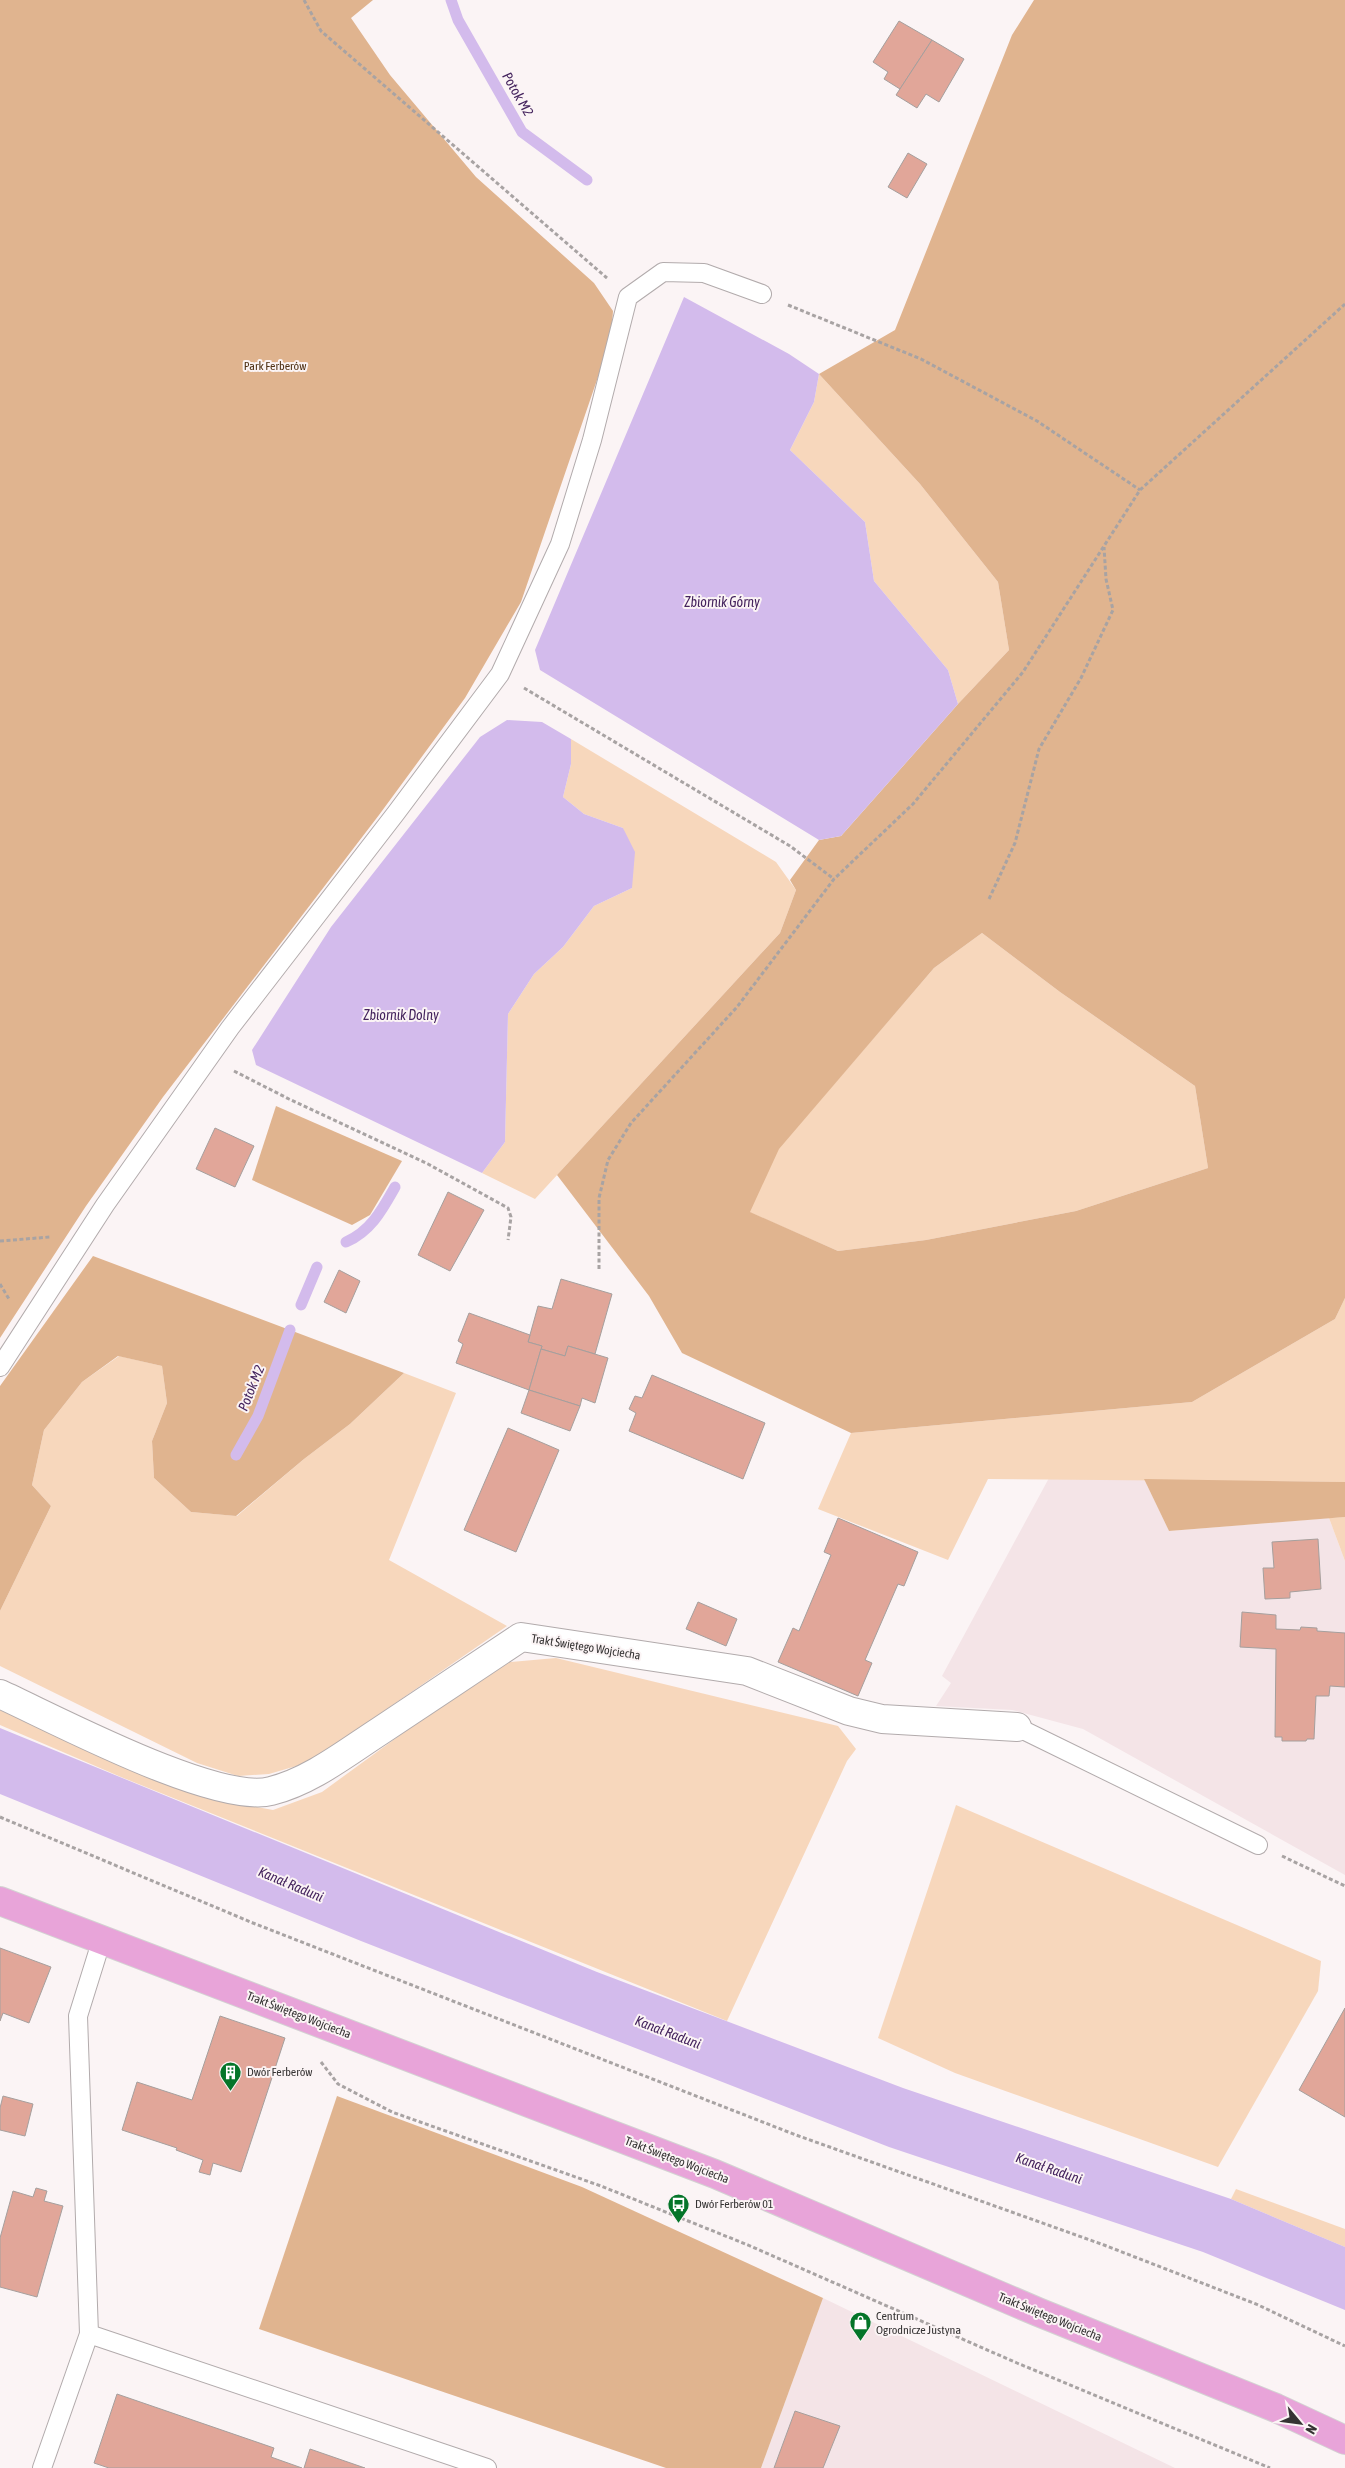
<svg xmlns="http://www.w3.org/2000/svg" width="1345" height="2468" viewBox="0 0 1345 2468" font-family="'Asap Condensed',sans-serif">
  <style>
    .built { fill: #f4e4e7 }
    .green { fill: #f7d7bc }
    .forest { fill: #e0b48f; fill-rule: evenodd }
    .water { fill: #d3bbec }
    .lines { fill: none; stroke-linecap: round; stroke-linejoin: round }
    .stream { stroke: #d3bbec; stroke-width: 11 }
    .building { fill: #e1a699; stroke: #a59f9d }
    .lane-casing { stroke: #b2abac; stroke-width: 20 }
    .street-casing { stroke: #b2abac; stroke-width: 30 }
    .primary-casing { stroke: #d3d2d2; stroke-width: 30 }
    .path { stroke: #a8a3a3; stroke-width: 3; stroke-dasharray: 4 2.5; stroke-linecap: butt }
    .lane { stroke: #fff; stroke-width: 18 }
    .street { stroke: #fff; stroke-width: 28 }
    .primary { stroke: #e8a4d9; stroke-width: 28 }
    .labels { text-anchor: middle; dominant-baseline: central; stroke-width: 4; stroke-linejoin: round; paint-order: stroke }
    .park-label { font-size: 12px; fill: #4e3013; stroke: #fbf4f5 }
    .street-label { font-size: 12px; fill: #353333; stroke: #fbf4f5 }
    .poi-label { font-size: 12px; fill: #353333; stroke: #fbf4f5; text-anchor: start }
    .water-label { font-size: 14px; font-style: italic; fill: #44235d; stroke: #fbf4f5 }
  </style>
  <rect width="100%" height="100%" fill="#fbf4f5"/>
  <g class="built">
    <path d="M1049 1478 1144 1479 1169 1531 1329 1518 1345 1561V1875L1083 1729 1012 1710 936 1706 951 1683 942 1676Z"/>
    <path d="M823 2298 1175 2468H761Z"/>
  </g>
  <g class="green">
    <path d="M819 374 920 484 998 582 1009 650 958 704 948 670 874 581 865 522 790 450 814 402Z"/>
    <path d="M571 739 776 862 796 890 780 933 535 1199 482 1173 505 1142 508 1014 534 974 563 947 594 906 632 888 623 828 584 814 563 797 571 764Z"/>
    <path d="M982 933 1060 992 1195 1086 1208 1168 1076 1211 926 1240 838 1251 749 1212 778 1149 934 968Z"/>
    <path d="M1345 1298V1482L988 1479 948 1560 818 1509 851 1433 1192 1402 1335 1319Z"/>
    <path d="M119 1356 162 1366 167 1403 152 1441 154 1478 191 1512 237 1516 304 1459 350 1424 404 1373 456 1393 389 1560 507 1626 339 1742 303 1764 269 1774 238 1776 197 1763 0 1666V1611L51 1506 32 1485 44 1430 82 1382Z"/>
    <path d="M1345 1517V1561L1329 1518Z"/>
    <path d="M556 1658 838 1726 856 1749 847 1761 727 2021 121 1777 0 1725V1710L140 1772 224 1801 273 1810 322 1792 499 1663Z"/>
    <path d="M956 1805 1321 1961 1318 1991 1218 2167 955 2073 878 2038Z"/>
    <path d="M1236 2189 1345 2229V2247L1231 2199Z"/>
  </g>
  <g class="forest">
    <path d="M0 0H373L351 18 390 75 476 177 594 283 613 311 611 339 521 602 465 698 379 815 163 1097 86 1206 0 1338Z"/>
    <path d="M1034 0H1345V1298L1335 1319 1192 1402 851 1433 682 1353 649 1296 557 1175 780 933 796 890 790 880 819 840 841 836 958 704 1009 650 998 582 920 484 819 374 895 330 1012 35ZM982 933 1060 992 1195 1086 1208 1168 1076 1211 926 1240 838 1251 750 1212 779 1149 934 968Z"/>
    <path d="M276 1106 402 1161 370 1215 352 1225 252 1180Z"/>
    <path d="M93 1256 404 1373 350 1424 304 1459 236 1516 191 1512 154 1478 152 1441 167 1403 162 1366 118 1356 82 1382 44 1430 32 1485 51 1506 0 1611V1386Z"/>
    <path d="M1144 1479 1345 1482V1517L1169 1531Z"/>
    <path d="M337 2096 582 2187 823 2298 761 2468H666L259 2329Z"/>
  </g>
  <g class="water">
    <path d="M684 297 789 354 819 374 814 402 790 450 865 522 874 581 948 670 958 704 841 836 819 840 540 670 535 650Z"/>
    <path d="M507 720 542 722 571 739V764L563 797 584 814 623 828 635 852 632 888 594 906 563 947 534 974 508 1014 505 1142 482 1173 256 1065 252 1050 331 927 480 737Z"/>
    <path d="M0 1728 597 1972 903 2088 1231 2199 1345 2247V2310L1203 2252 889 2147 361 1941 0 1794Z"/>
  </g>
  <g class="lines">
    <g class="stream">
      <path d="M451 0 458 20 522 132 587 180"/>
      <path d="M346 1242C371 1231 382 1210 395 1187"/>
      <path d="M301 1305 317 1267"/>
      <path d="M236 1455 258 1416 290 1330"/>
    </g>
  </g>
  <g class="building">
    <path d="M899 21 932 40 900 89 884 79 888 72 873 62Z"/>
    <path d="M932 40 964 59 939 102 926 94 917 108 896 95Z"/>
    <path d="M908 153 927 164 907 198 888 187Z"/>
    <path d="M215 1128 254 1146 235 1187 196 1169Z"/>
    <path d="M448 1192 484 1210 450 1271 418 1255Z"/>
    <path d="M339 1270 360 1281 346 1313 324 1302Z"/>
    <path d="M561 1279 612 1294 595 1354 568 1346 565 1356 541 1349 542 1346 528 1342 538 1306 552 1309Z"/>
    <path d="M469 1313 530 1335 528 1342 542 1346 529 1390 456 1363 463 1344 458 1341Z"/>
    <path d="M568 1346 608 1358 595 1403 582 1398 580 1406 529 1390 541 1349 565 1356Z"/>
    <path d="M652 1375 765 1423 743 1479 629 1431 636 1413 629 1409 635 1396 642 1398Z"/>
    <path d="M529 1390 580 1406 570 1431 521 1413Z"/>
    <path d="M508 1428 559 1450 516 1552 464 1530Z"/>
    <path d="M838 1518 918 1552 904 1586 898 1584 865 1660 872 1663 858 1696 778 1662 793 1628 799 1631 831 1555 824 1552Z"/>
    <path d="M1318 1539 1321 1589 1290 1592V1598L1265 1599 1263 1568H1274L1272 1542Z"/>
    <path d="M698 1602 737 1619 726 1646 686 1629Z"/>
    <path d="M1242 1612 1276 1615V1629L1300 1630 1301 1627 1317 1628V1631L1345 1633V1687L1330 1686 1329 1696H1316L1314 1739H1307L1306 1741H1282V1737H1275L1276 1649 1240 1647Z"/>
    <path d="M0 1948 51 1967 29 2023 3 2013 0 2021Z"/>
    <path d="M1345 2008V2117L1299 2090Z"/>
    <path d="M220 2016 285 2038 241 2172 213 2163 210 2175 199 2172 203 2160 176 2150 177 2148 122 2130 137 2082 192 2100Z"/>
    <path d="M3 2096 33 2104 25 2136 0 2130V2108Z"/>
    <path d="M36 2188 47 2191 44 2201 63 2206 37 2297 0 2287V2238L13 2191 33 2197Z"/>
    <path d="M117 2394 274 2448 271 2457 302 2468H109L94 2463Z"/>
    <path d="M795 2411 840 2426 823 2468H774Z"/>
    <path d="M310 2449 365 2468H304Z"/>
  </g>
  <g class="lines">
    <defs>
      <g id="lane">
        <path d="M0 1367 105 1205 230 1028 396 813 500 674 560 544 592 440 628 297 663 272 704 273 762 294"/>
        <path d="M1017 1727 1258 1845"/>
        <path d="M102 1939 78 2016 89 2334 487 2468"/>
        <path d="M42 2468 89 2334"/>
      </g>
      <path id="street" d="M0 1694C55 1719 216 1805 271 1791 311 1781 346 1753 380 1731 427 1700 474 1668 521 1637L747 1671 849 1711 882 1719 1017 1727"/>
      <path id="primary" d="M0 1901 715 2174 1038 2312 1276 2408 1345 2440"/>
    </defs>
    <use href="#lane" class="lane-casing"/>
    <use href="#street" class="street-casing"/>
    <use href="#primary" class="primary-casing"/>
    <g class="path">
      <path d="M304 0 321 31 607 278"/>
      <path d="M788 305 921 359 1037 421 1140 490"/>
      <path d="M524 688 790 846 834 879"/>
      <path d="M989 899 1015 843 1039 749 1081 678 1113 610 1106 579 1104 547"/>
      <path d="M234 1071 289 1099 428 1164 508 1208 511 1217 508 1240"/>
      <path d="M0 1241 50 1237"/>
      <path d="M599 1269V1198L608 1160 631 1123 737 1007 834 879 913 804 1023 672 1140 490 1345 304"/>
      <path d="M0 1284 9 1299"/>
      <path d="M0 1817 253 1923 796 2135 1104 2245 1256 2304 1345 2346"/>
      <path d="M1282 1856 1345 1886"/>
      <path d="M321 2062 338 2084 392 2112 601 2186 748 2245 1017 2363 1270 2468"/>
    </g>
    <use href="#lane" class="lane"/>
    <use href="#street" class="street"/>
    <use href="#primary" class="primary"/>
  </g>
  <defs>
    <symbol id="building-pin" viewBox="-11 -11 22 30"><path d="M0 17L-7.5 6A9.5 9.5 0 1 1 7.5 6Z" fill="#047529" stroke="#fbf4f5"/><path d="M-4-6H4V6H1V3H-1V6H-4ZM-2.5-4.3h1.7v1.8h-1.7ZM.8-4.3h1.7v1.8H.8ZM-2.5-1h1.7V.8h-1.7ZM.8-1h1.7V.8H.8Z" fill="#fff"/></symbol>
    <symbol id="bus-pin" viewBox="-11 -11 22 30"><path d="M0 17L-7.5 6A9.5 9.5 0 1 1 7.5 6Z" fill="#047529" stroke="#fbf4f5"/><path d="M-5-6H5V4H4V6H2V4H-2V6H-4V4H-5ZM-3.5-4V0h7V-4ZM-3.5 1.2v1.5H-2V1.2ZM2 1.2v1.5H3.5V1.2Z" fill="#fff"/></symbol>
    <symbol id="shop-pin" viewBox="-11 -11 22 30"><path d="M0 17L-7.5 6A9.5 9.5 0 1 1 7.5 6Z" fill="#047529" stroke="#fbf4f5"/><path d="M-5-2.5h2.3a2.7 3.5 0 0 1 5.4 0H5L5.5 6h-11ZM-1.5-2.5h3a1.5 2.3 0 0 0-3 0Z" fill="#fff"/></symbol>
  </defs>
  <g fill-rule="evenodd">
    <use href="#building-pin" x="218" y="2060" width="25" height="34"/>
    <use href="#bus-pin" x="666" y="2192" width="25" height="34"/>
    <use href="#shop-pin" x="848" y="2310" width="25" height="34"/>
  </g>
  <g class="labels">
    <g class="park-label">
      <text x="275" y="366">Park Ferberów</text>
    </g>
    <g class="street-label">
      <text transform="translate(586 1647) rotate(9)">Trakt Świętego Wojciecha</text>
      <text transform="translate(299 2015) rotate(21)">Trakt Świętego Wojciecha</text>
      <text transform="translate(677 2160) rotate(21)">Trakt Świętego Wojciecha</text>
      <text transform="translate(1050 2317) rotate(22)">Trakt Świętego Wojciecha</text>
    </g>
    <g class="poi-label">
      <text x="247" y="2072">Dwór Ferberów</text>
      <text x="695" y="2204">Dwór Ferberów 01</text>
      <text x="876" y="2316">Centrum<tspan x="876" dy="14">Ogrodnicze Justyna</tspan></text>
    </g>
    <g class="water-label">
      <text transform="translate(518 94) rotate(60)">Potok M2</text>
      <text x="722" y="602">Zbiornik Górny</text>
      <text x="401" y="1015">Zbiornik Dolny</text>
      <text transform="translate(251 1388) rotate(-68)">Potok M2</text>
      <text transform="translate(291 1884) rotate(23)">Kanał Raduni</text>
      <text transform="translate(668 2032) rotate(21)">Kanał Raduni</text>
      <text transform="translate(1049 2168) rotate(19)">Kanał Raduni</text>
    </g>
  </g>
  <g transform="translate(1300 2423) rotate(119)" stroke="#fbf4f5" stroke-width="4" paint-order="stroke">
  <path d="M0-4L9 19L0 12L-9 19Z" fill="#353333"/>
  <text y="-8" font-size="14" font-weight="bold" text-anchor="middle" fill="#353333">N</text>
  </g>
</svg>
